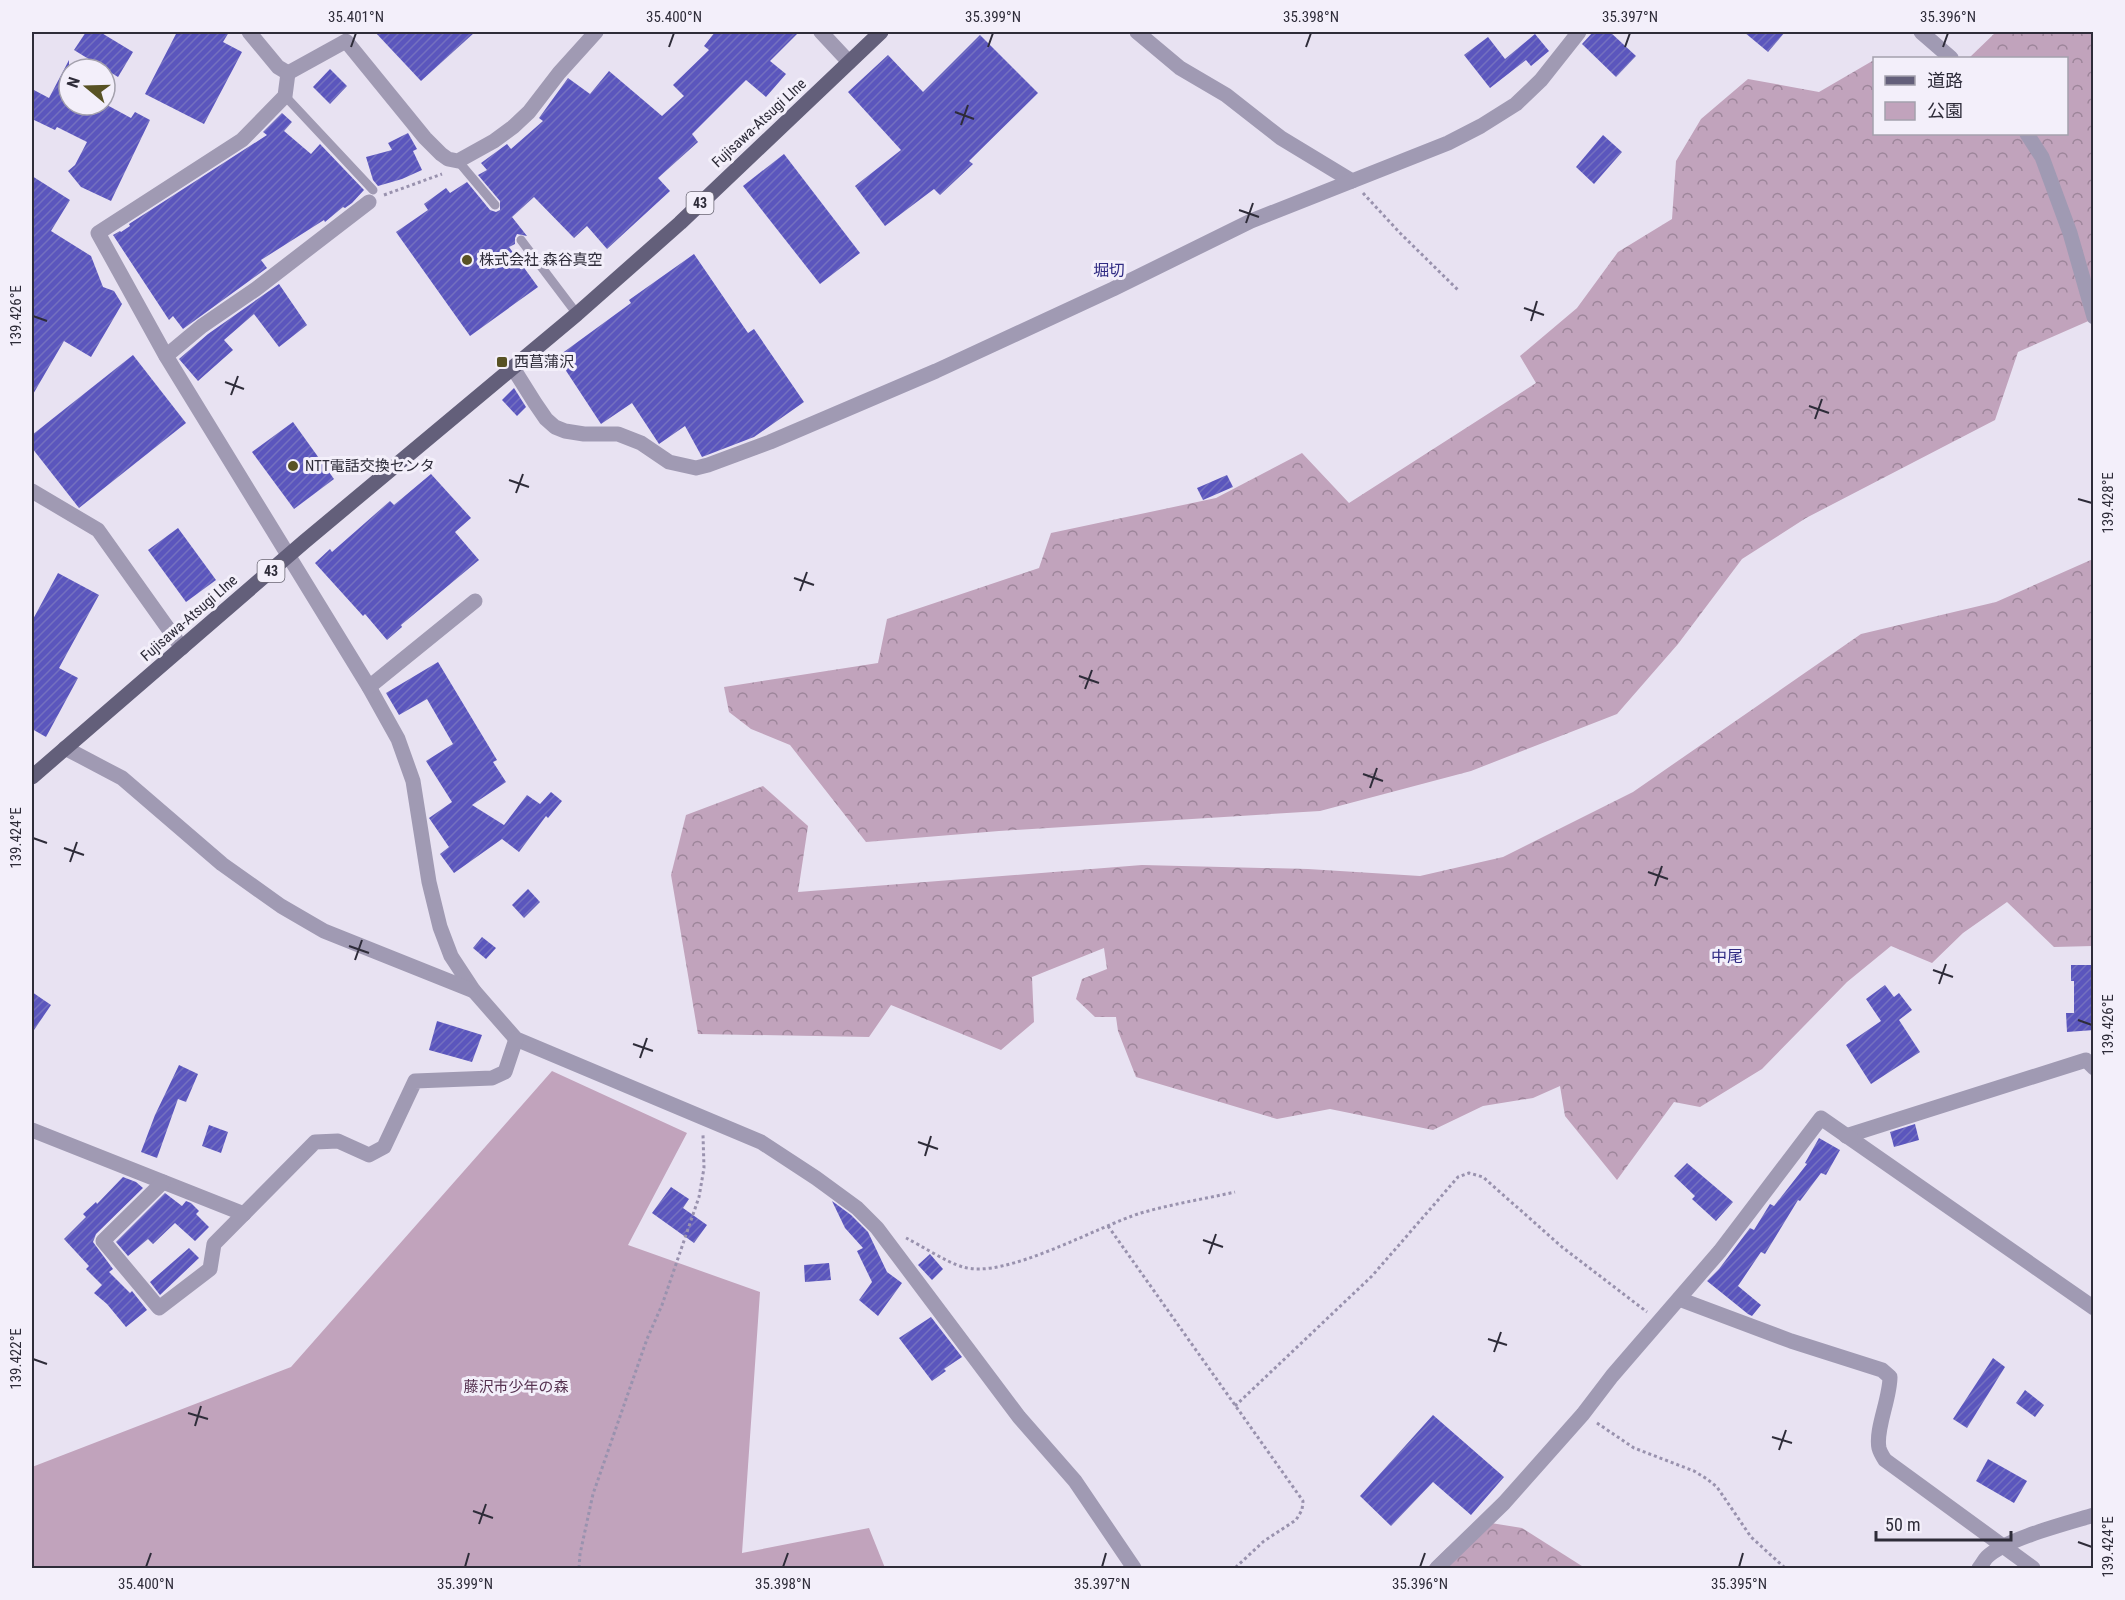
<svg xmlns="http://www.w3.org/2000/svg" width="2125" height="1600" viewBox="0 0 2125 1600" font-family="'Roboto Condensed','Noto Sans JP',sans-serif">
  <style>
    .forest { fill: url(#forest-crowns) }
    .park { fill: #c1a3bc }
    .building { fill: url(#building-hatch) }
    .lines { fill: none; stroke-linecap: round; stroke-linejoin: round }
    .path { stroke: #9992ae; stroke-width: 3; stroke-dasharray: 3 3; stroke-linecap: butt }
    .lane { stroke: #a09ab3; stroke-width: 9 }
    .street { stroke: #a09ab3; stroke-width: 15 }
    .primary { stroke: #635f7a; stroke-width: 15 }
    .ticks { fill: none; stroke: #2e2c39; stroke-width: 2 }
    .poi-dot { fill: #585224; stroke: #f3effa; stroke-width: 2 }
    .labels { text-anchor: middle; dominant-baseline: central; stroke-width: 6; stroke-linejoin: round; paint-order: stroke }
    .shield { fill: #f3effa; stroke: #696673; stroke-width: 1.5 }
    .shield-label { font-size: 14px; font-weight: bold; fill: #2e2c39 }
    .street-label { font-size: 15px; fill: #2e2c39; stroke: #f3effa }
    .poi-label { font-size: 15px; fill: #2e2c39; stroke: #f3effa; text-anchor: start }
    .park-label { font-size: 15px; fill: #563250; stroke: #f3effa }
    .neighbourhood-label { font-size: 16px; fill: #302b83; stroke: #f3effa }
    .neatline { fill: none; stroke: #2e2c39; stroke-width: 2 }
    .ticks-label { font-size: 15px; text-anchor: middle; fill: #2e2c39 }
  </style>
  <defs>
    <pattern id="forest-crowns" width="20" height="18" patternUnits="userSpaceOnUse" patternTransform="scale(1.5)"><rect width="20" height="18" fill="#c1a3bc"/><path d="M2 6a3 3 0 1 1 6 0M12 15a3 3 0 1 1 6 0" fill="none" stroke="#9d859a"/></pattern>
    <pattern id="building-hatch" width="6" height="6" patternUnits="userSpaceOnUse" patternTransform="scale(1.5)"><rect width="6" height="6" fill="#5b56bd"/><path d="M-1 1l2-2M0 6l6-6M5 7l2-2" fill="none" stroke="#7470bf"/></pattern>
  </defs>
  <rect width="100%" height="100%" fill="#e8e2f2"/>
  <g class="forest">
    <path d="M1996 32H2093V319L2018 352 1995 420 1806 518 1742 559 1678 644 1617 714 1471 771 1320 811 999 831 866 842 790 745 751 729 729 712 724 687 878 663 887 619 1039 568 1051 533 1216 498 1302 453 1349 503 1536 383 1520 356 1577 308 1618 252 1672 219 1676 161 1701 119 1748 79 1819 92 1874 60V134H2066V58H1969Z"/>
    <path d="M2093 559V946L2054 947 2007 902 1963 933 1932 963 1891 946 1847 982 1762 1069 1700 1107 1674 1102 1617 1180 1565 1116 1560 1086 1533 1098 1483 1106 1433 1130 1330 1109 1277 1119 1136 1077 1118 1031 1116 1017H1095L1076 999 1082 979 1107 969 1104 948 1032 977 1034 1022 1001 1050 891 1005 869 1037 698 1034 671 875 686 815 763 786 808 826 798 892 1142 865 1308 869 1420 876 1503 857 1633 792 1861 634 1996 602Z"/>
    <path d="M1491 1523 1522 1528 1585 1568H1427L1447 1548Z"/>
  </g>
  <path class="park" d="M552 1071 687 1133 628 1245 760 1292 742 1553 869 1528 885 1568H32V1467L291 1367Z"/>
  <g class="building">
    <path d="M86 32H100L133 52 118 77 74 50Z"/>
    <path d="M177 32H229L223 42 242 52 204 124 145 94Z"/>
    <path d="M375 32H475L421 81Z"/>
    <path d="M715 32H799L770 61 786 74 766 97 746 80 692 134 698 142 658 178 670 191 607 249 587 226 574 238 534 197 512 217 527 236 517 234 515 238V244L509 247 538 287 470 336 396 232 428 210 424 204 446 188 450 193 467 182 490 210 496 212 500 210V201L478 175 487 170 481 163 507 144 511 149 543 121 539 118 568 78 590 94 609 71 662 116 684 96 673 85 709 50 704 46Z"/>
    <path d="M1593 32H1610L1636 56 1616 77 1582 44Z"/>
    <path d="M1744 32H1785L1768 52Z"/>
    <path d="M1535 34 1549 51 1531 66 1526 60 1490 88 1464 55 1488 37 1505 59Z"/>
    <path d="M980 35 1038 93 969 161 973 164 940 195 934 189 885 226 855 186 901 150 848 92 888 55 923 92Z"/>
    <path d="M69 60V105H107L131 118 135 112 150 120 111 201 81 187 68 171 75 165 87 142 57 127 55 130 32 119V89L49 98Z"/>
    <path d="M330 69 347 86 330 104 313 87Z"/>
    <path d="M282 113 292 122 284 131 311 154 320 144 364 190 352 203 345 208 343 207 325 222 324 220 261 260 267 268 183 329 173 316 169 320 113 235 120 231 121 232 130 226 129 224 267 135 263 132Z"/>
    <path d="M408 133 417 149 413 151 422 170 402 179 378 186 373 180 366 157 392 150 388 143Z"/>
    <path d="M1603 135 1622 152 1594 184 1576 167Z"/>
    <path d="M784 154 860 253 820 284 743 186Z"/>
    <path d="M32 176 70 200 51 231 91 256 103 287 114 291 122 304 91 357 64 341 32 396Z"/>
    <path d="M694 254 748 333 754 329 804 402 754 437 702 457 685 426 659 444 632 403 601 424 557 357 631 303 629 300Z"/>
    <path d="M279 284 307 325 279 347 254 314 224 340 233 350 198 381 179 359 208 334Z"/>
    <path d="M133 355 186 423 79 508 32 448V435Z"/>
    <path d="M514 388 526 407 517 416 502 400Z"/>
    <path d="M293 422 334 479 294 509 252 452Z"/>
    <path d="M431 474 471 518 455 532 479 560 401 625 402 627 387 640 365 614 363 616 315 563 330 549 332 552 390 501 394 505Z"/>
    <path d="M1227 475 1233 487 1203 500 1197 488Z"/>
    <path d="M178 528 216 580 186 602 148 550Z"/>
    <path d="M58 573 99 595 59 668 78 678 46 737 32 729V621Z"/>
    <path d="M438 662 497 760 493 762 506 782 472 805 504 825 527 795 540 804 551 792 562 801 548 818 546 816 519 852 502 839 454 873 440 854 449 847 429 818 452 802 426 761 453 744 427 699 399 715 386 693Z"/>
    <path d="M528 889 540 902 524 918 512 905Z"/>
    <path d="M482 937 496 948 486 959 473 948Z"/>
    <path d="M2071 965H2094V1030L2067 1032 2066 1013H2074V981H2071Z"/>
    <path d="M1885 985 1894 997 1899 993 1912 1010 1899 1020 1920 1052 1871 1084 1846 1045 1881 1021 1866 999Z"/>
    <path d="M32 992 51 1005 32 1033Z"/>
    <path d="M437 1021 482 1035 472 1062 429 1050Z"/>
    <path d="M179 1065 198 1074 186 1102 178 1099 157 1158 141 1152 155 1115Z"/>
    <path d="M1915 1124 1919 1140 1894 1147 1890 1132Z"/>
    <path d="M209 1125 228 1132 221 1153 202 1146Z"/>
    <path d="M1819 1138 1840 1150 1826 1175 1821 1173 1800 1201 1798 1200 1765 1254 1761 1252 1738 1286 1761 1305 1752 1316 1748 1314 1707 1281 1719 1269 1750 1228 1754 1230 1770 1204 1774 1206 1807 1164 1805 1163Z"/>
    <path d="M1687 1163 1733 1202 1716 1221 1692 1199 1695 1196 1674 1176Z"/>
    <path d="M123 1177 136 1182 143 1188 96 1234 93 1242 113 1269 109 1272 130 1293 132 1291 147 1310 126 1327 107 1304 94 1293 102 1285 86 1269 89 1266 64 1239 86 1217 83 1214 96 1202 97 1204Z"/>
    <path d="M671 1187 689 1199 683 1208 707 1225 694 1243 652 1213Z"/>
    <path d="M165 1193 182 1206 186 1201 191 1203 199 1211 196 1214 209 1227 195 1241 175 1223 153 1244 148 1239 128 1256 116 1242Z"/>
    <path d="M832 1201 851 1215 868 1232 887 1272 902 1283 878 1316 859 1300 872 1282 857 1251 863 1248 845 1228Z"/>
    <path d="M189 1248 199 1258 160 1295 150 1282Z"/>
    <path d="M930 1254 943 1269 932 1280 918 1265Z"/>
    <path d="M829 1263 831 1280 805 1282 804 1265Z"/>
    <path d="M931 1317 962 1357 944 1369 946 1371 932 1381 899 1338Z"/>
    <path d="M1993 1358 2005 1367 1967 1428 1953 1419Z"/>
    <path d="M2025 1390 2044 1405 2035 1417 2016 1403Z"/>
    <path d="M1433 1415 1504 1477 1471 1515 1433 1482 1391 1526 1360 1496Z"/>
    <path d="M1988 1459 2027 1481 2014 1503 1976 1481Z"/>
  </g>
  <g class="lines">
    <g class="path">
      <path d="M1363 193 1400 233 1458 290"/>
      <path d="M384 195 442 174"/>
      <path d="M1108 1226 1303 1501 1302 1510 1296 1520 1264 1541 1235 1568"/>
      <path d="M906 1238C922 1246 946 1262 963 1267 1005 1280 1098 1226 1141 1213 1172 1204 1204 1199 1235 1192"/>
      <path d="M1235 1406 1372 1276 1458 1177 1469 1173 1483 1177 1562 1247 1647 1312"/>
      <path d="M1597 1423 1634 1448 1694 1471 1707 1479 1717 1487 1751 1537 1785 1568"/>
      <path d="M579 1568 580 1554 593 1494 647 1339 662 1305 699 1197 704 1168 703 1135"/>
    </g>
    <g class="lane">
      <path d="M285 96 373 190"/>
      <path d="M458 161 495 205"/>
      <path d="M521 240 577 314"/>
    </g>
    <g class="street">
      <path d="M249 32 278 67 288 73 285 96 242 140 98 233 166 356 369 687 398 739 413 781 429 882 440 927 451 956 474 991 516 1039 761 1142 816 1178 857 1208 877 1228 1019 1417 1075 1481 1134 1568"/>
      <path d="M821 32 849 62"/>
      <path d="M1137 32 1180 68 1226 95 1281 138 1352 181"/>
      <path d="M1921 32 1951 58"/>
      <path d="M288 73 346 41 425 138 441 154 448 159 458 161 494 141 513 127 529 112 559 73 596 32"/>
      <path d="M2027 134 2042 157 2070 233 2094 317"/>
      <path d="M166 356 202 326 256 289 369 202"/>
      <path d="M513 368 535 403 546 419 555 427 565 431 584 434H618L641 443 669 462 696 468 708 465 770 442 936 371 1113 289 1251 221 1448 143 1481 126 1516 104 1541 80 1579 32"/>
      <path d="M32 491 98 530 182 648"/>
      <path d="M369 687 475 601"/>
      <path d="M65 748 122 778 222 864 281 906 324 931 474 991"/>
      <path d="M32 1130 244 1214"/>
      <path d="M1846 1136 2086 1060 2094 1068"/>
      <path d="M163 1182 103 1241 159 1308 210 1269 214 1244 315 1142 338 1141 369 1155 384 1147 415 1081 492 1078 505 1072 516 1039"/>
      <path d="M1679 1299 1791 1341 1882 1370 1890 1377C1890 1399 1875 1430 1879 1448 1880 1452 1883 1457 1885 1460L2033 1568"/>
      <path d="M1437 1568 1504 1503 1583 1414 1612 1376 1720 1251 1821 1118 2094 1308"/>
      <path d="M1979 1568C1982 1565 1984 1560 1987 1557 2005 1539 2068 1523 2094 1515"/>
    </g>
    <path class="primary" d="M32 777 304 542 577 314 680 223 881 32"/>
  </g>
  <path class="ticks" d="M351 47 356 33M669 47 674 33M988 47 993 33M1306 47 1311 33M1625 47 1630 33M1943 47 1948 33M955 112 974 119M961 125 968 105M1239 210 1259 217M1246 223 1253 203M1524 308 1544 315M33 316 47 321M1531 321 1537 301M225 382 244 389M231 395 238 376M1809 406 1829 413M1815 419 1822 399M509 480 529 487M516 493 523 474M2078 499 2092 503M794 578 814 585M800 591 807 572M1079 676 1099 683M1085 689 1092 670M1363 774 1383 781M1370 788 1377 768M33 838 47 843M64 848 84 855M70 862 77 842M1648 872 1668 879M1655 886 1662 866M349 946 369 953M355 960 362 940M1933 970 1953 977M1939 984 1946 964M2078 1020 2092 1025M633 1044 653 1051M640 1058 647 1038M918 1142 938 1149M925 1156 931 1136M1203 1240 1223 1247M1209 1254 1216 1234M1488 1339 1507 1345M1494 1352 1501 1332M33 1359 47 1364M188 1413 208 1419M195 1426 201 1406M1772 1437 1792 1443M1779 1450 1786 1430M473 1511 493 1518M479 1524 486 1504M2078 1542 2092 1547M146 1567 151 1553M465 1567 469 1553M783 1567 788 1553M1102 1567 1106 1553M1420 1567 1425 1553M1739 1567 1743 1553"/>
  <g class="poi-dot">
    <circle cx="467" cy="260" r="6"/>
    <rect x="496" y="356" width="12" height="12" rx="3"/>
    <circle cx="293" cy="466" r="6"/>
  </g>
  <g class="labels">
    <g class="shield">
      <rect x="686.5" y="192" width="27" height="22" rx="4.5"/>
      <rect x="257.5" y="560" width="27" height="22" rx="4.5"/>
    </g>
    <g class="shield-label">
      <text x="700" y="203">43</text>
      <text x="271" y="571">43</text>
    </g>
    <g class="street-label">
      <text transform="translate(759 123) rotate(-43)">Fujisawa-Atsugi LIne</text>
      <text transform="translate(189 618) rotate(-41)">Fujisawa-Atsugi LIne</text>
    </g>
    <g class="poi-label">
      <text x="479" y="260">株式会社 森谷真空</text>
      <text x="514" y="362">西菖蒲沢</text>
      <text x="305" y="466">NTT電話交換センタ</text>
    </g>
    <g class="park-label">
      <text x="516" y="1387">藤沢市少年の森</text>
    </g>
    <g class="neighbourhood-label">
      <text x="1109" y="270">堀切</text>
      <text x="1727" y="956">中尾</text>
    </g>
  </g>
  <rect width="2125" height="1600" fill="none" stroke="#f3effa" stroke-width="66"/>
  <rect x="1873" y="57" width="195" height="78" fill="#f3effa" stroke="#a4a1ad" stroke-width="1.5"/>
  <rect x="1885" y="76" width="30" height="9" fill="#635f7a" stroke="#a4a1ad" stroke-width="1.5"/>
  <text x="1927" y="87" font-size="18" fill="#2e2c39">道路</text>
  <rect x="1885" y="102" width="30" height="18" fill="#c1a3bc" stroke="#a4a1ad" stroke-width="1.5"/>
  <text x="1927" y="117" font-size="18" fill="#2e2c39">公園</text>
  <g transform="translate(87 87) rotate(289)"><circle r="28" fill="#f3effa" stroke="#a4a1ad" stroke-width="1.5"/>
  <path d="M0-4.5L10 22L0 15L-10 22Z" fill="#585224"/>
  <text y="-9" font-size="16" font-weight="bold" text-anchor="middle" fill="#2e2c39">N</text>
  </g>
  <path d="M1876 1531v9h135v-9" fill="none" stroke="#2e2c39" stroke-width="3"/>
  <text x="1885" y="1531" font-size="18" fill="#2e2c39" stroke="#f3effa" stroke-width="4.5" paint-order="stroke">50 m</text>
  <rect x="33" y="33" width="2059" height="1534" class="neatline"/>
  <g class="ticks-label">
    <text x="356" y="22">35.401°N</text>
    <text x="674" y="22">35.400°N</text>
    <text x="993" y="22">35.399°N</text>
    <text x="1311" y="22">35.398°N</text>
    <text x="1630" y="22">35.397°N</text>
    <text x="1948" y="22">35.396°N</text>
    <text transform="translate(16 316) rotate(-90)" y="5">139.426°E</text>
    <text transform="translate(2108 503) rotate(-90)" y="5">139.428°E</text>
    <text transform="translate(16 838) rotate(-90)" y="5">139.424°E</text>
    <text transform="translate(2108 1025) rotate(-90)" y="5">139.426°E</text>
    <text transform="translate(16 1359) rotate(-90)" y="5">139.422°E</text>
    <text transform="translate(2108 1547) rotate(-90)" y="5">139.424°E</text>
    <text x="146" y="1589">35.400°N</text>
    <text x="465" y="1589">35.399°N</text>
    <text x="783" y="1589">35.398°N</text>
    <text x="1102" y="1589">35.397°N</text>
    <text x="1420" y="1589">35.396°N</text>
    <text x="1739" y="1589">35.395°N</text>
  </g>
</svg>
